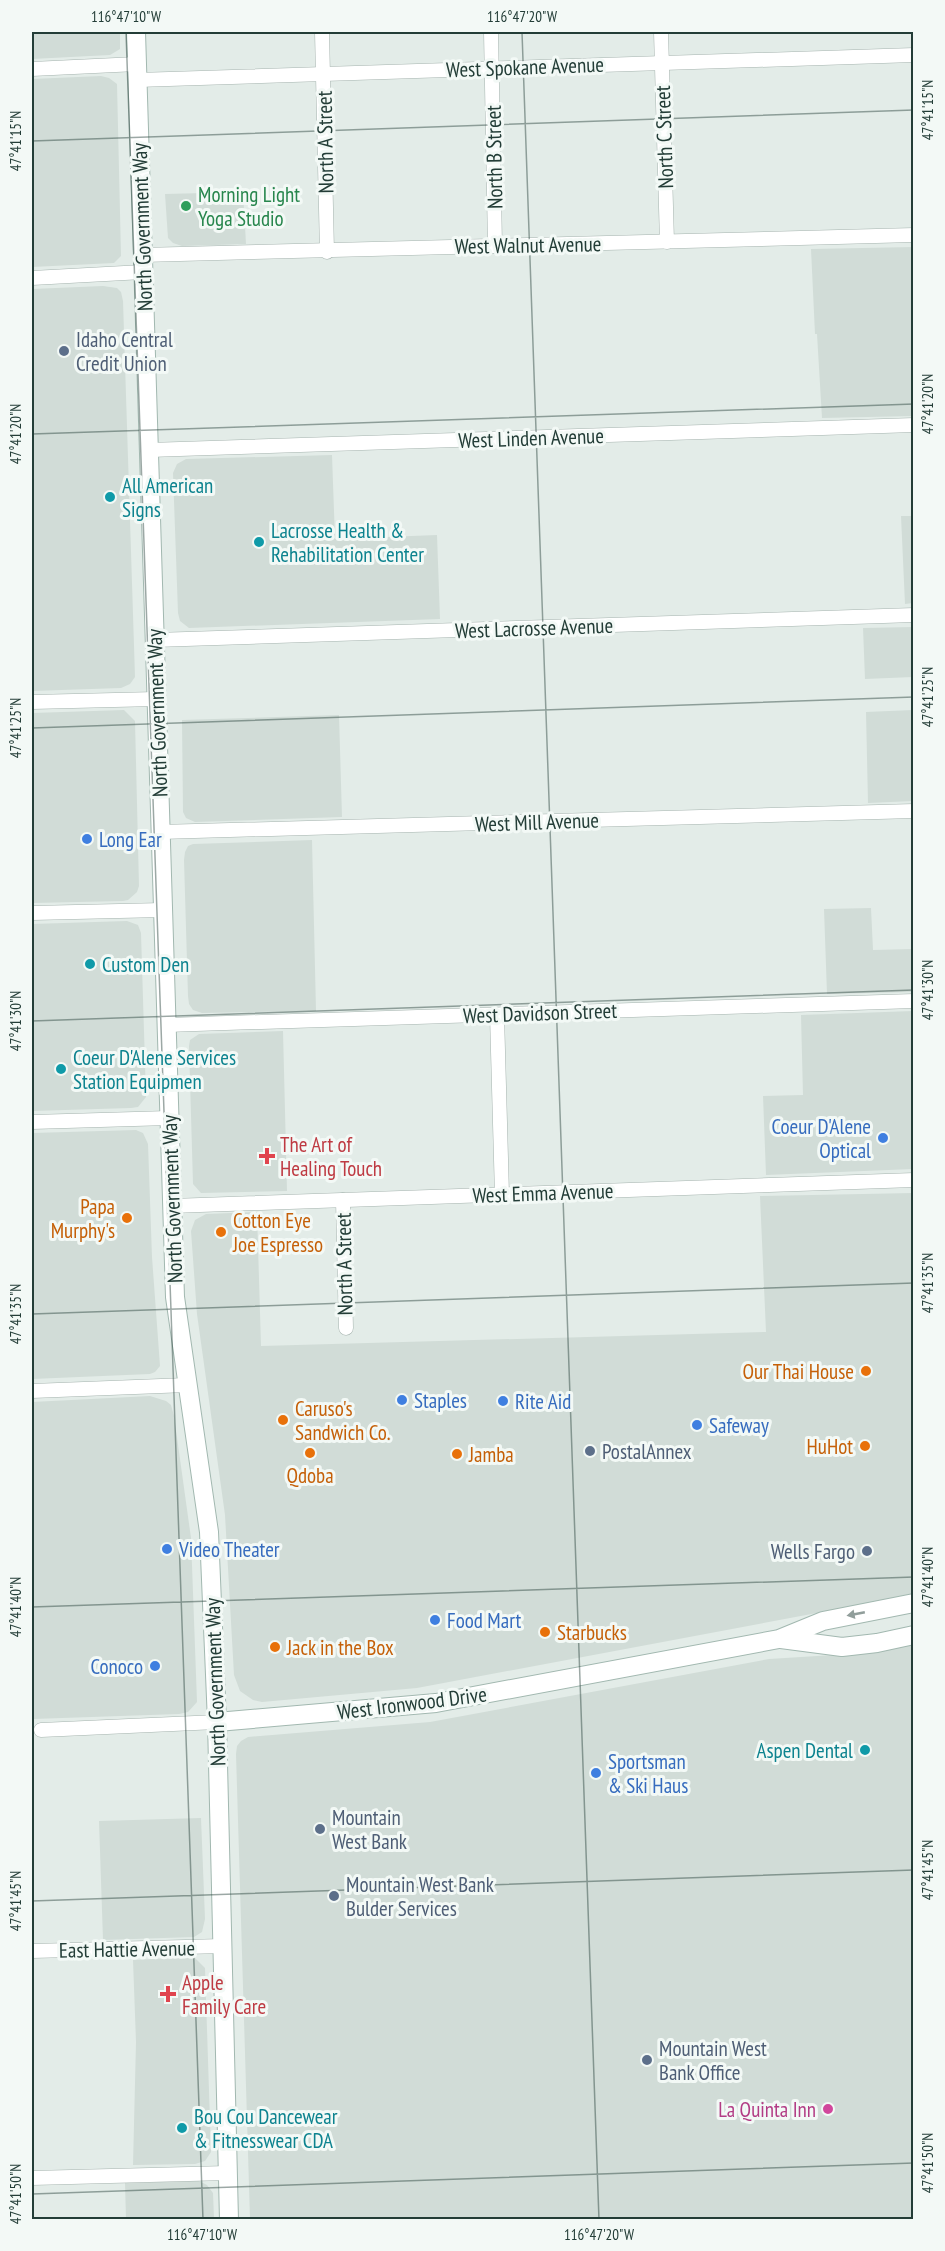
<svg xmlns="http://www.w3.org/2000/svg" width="945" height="2251" viewBox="0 0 945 2251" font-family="'PT Sans Narrow',sans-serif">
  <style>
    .built { fill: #d1dcd7 }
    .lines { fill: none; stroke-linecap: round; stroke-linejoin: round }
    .street-casing { stroke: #a6b4af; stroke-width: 15 }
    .secondary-casing { stroke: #a2b8b0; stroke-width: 20 }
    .street { stroke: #fff; stroke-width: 14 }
    .secondary { stroke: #fff; stroke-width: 18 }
    .oneway { fill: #919e9b }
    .ticks { fill: none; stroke: #233d37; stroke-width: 1.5; stroke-opacity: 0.45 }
    .leisure-dot { fill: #2e9e5b; stroke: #f3f9f6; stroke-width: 2 }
    .service-dot { fill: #5c6f8a; stroke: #f3f9f6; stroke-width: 2 }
    .culture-dot { fill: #0f9aa8; stroke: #f3f9f6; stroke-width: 2 }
    .shop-dot { fill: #3f7fe0; stroke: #f3f9f6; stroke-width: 2 }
    .health-dot { fill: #e0444e; stroke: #f3f9f6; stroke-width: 2 }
    .food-dot { fill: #e8710a; stroke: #f3f9f6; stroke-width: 2 }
    .hotel-dot { fill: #d1479c; stroke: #f3f9f6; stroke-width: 2 }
    .labels { text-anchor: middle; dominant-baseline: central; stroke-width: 6; stroke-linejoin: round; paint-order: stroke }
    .street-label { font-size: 21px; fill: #233d37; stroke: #f3f9f6 }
    .leisure-label { font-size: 21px; fill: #27864d; stroke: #f3f9f6; text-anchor: start }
    .service-label { font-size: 21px; fill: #4e5e75; stroke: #f3f9f6; text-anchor: start }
    .culture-label { font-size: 21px; fill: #0d838f; stroke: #f3f9f6; text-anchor: start }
    .shop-label { font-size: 21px; fill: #366cbe; stroke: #f3f9f6; text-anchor: start }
    .health-label { font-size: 21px; fill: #be3a42; stroke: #f3f9f6; text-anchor: start }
    .food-label { font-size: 21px; fill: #c56008; stroke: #f3f9f6; text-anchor: start }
    .hotel-label { font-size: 21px; fill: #b23c85; stroke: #f3f9f6; text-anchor: end }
    .neatline { fill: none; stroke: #233d37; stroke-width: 2 }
    .ticks-label { font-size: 15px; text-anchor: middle; fill: #233d37 }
  </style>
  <rect width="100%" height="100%" fill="#e3ece8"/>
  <g class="built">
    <path d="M32 32H120V49L110 55 32 59Z"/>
    <path d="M101 76 109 78 117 84 121 256 114 263 32 267V79Z"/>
    <path d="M243 192 246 244 182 246 173 243 168 238 165 194Z"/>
    <path d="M914 247 913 416 822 418 817 334H815L811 249Z"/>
    <path d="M103 286 117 288 121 292 123 301 135 677 130 684 121 688 32 691V289Z"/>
    <path d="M332 455 335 539 437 535 440 619 189 628 180 621 178 613 173 473 177 464 186 459Z"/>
    <path d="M901 516H913V603L905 604Z"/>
    <path d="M913 627V677L865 679 863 628Z"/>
    <path d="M124 710 135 721 139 886 137 892 128 900 123 901 32 903V713Z"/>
    <path d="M913 710V801L868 803 866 712Z"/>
    <path d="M339 715 342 817 195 822 186 818 183 812 182 720Z"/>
    <path d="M312 840 316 1011 202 1013 193 1010 189 1004 188 996 184 860 185 852 188 846 193 844Z"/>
    <path d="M871 908 873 950 913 949V992L827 994 824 909Z"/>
    <path d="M127 921 138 925 141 933 146 1097 138 1107 131 1108 32 1111V924Z"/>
    <path d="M913 1011V1169L766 1175 763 1096 803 1095 801 1015Z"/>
    <path d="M283 1031 287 1191 201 1193 193 1184 189 1046 190 1040 199 1034Z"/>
    <path d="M136 1130 143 1133 148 1144 152 1257 160 1366 155 1372 150 1374 32 1379V1133Z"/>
    <path d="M913 1193V1595L417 1688 262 1702 253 1700 240 1691 234 1675 225 1515 197 1314 191 1231 195 1220 206 1214 257 1212 261 1346 766 1332 760 1196Z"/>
    <path d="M150 1396 166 1401 171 1405 174 1416 191 1538 197 1702 188 1712 179 1714 33 1719 32 1402Z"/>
    <path d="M913 1643V2219H250L236 1754 237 1746 241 1741 248 1737 430 1722 769 1659 849 1654Z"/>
    <path d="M201 1818 205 1919 202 1932 194 1937 103 1940 99 1821Z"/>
    <path d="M194 1957 205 1968 211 2152 205 2161 195 2164 133 2165 136 2042 133 1960Z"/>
    <path d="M199 2181 207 2185 213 2193 214 2219H126L125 2183Z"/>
  </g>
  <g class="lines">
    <defs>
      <g id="street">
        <path d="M322 32 327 252"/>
        <path d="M491 32 495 246"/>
        <path d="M661 32 667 242"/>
        <path d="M32 69 137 64"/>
        <path d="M137 80 914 55"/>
        <path d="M142 255 914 235"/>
        <path d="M32 278 143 272"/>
        <path d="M149 450 914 425"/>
        <path d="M155 640 914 615"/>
        <path d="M32 702 156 699"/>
        <path d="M160 832 914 811"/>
        <path d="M32 913 163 910"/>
        <path d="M497 1015 502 1195"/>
        <path d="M166 1025 914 1001"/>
        <path d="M32 1122 169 1118"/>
        <path d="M343 1200 346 1328"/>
        <path d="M172 1206 914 1180"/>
        <path d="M32 1391 187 1385"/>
        <path d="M41 1730 217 1722"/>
        <path d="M32 1951 223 1946"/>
        <path d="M32 2178 228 2173"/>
      </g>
      <g id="secondary">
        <path d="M136 32 175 1297 209 1532 217 1722 229 2220"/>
        <path d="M781 1639 842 1647 877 1643 914 1635"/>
        <path d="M217 1722 436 1703 779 1639 823 1621 914 1603"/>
      </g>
    </defs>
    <use href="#street" class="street-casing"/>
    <use href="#secondary" class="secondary-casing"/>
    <use href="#street" class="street"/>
    <use href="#secondary" class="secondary"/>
  </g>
  <defs><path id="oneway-solid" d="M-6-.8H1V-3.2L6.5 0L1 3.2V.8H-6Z" transform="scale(1.5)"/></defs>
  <use class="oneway" href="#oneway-solid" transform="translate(856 1614) rotate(169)"/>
  <path class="ticks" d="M126 32 203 2220M522 32 599 2220M32 141 914 110M32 434 914 404M32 728 914 697M32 1021 914 990M32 1314 914 1283M32 1607 914 1577M32 1901 914 1870M32 2194 914 2163"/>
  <circle class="leisure-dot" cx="186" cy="206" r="6"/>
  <g class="service-dot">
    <circle cx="64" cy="351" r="6"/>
    <circle cx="590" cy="1451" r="6"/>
    <circle cx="867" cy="1551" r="6"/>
    <circle cx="320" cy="1829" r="6"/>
    <circle cx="334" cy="1896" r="6"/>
    <circle cx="647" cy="2060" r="6"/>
  </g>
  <g class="culture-dot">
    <circle cx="110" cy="497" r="6"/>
    <circle cx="259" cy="542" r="6"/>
    <circle cx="90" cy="964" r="6"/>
    <circle cx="61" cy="1069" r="6"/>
    <circle cx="865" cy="1750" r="6"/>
    <circle cx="182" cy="2128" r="6"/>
  </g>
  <g class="shop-dot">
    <circle cx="87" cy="839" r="6"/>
    <circle cx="883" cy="1138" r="6"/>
    <circle cx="402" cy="1400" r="6"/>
    <circle cx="503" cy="1401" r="6"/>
    <circle cx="697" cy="1425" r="6"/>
    <circle cx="167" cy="1549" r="6"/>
    <circle cx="435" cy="1620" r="6"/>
    <circle cx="155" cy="1666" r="6"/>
    <circle cx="596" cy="1773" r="6"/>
  </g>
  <g class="health-dot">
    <path d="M264 1147h6v6h6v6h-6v6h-6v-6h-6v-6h6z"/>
    <path d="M165 1985h6v6h6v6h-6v6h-6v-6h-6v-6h6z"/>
  </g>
  <g class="food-dot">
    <circle cx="127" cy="1218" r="6"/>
    <circle cx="221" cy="1232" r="6"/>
    <circle cx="866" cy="1371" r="6"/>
    <circle cx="283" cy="1420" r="6"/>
    <circle cx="865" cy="1446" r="6"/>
    <circle cx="310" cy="1453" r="6"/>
    <circle cx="457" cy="1454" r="6"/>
    <circle cx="545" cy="1632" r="6"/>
    <circle cx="275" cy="1647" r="6"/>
  </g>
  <circle class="hotel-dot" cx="828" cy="2109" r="6"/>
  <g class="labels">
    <g class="street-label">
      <text transform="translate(525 67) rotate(-2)">West Spokane Avenue</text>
      <text transform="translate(664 137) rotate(-92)">North C Street</text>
      <text transform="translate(325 142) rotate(-91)">North A Street</text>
      <text transform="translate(494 157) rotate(-91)">North B Street</text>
      <text transform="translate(142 227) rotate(-92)">North Government Way</text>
      <text transform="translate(528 245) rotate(-1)">West Walnut Avenue</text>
      <text transform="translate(531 438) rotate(-2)">West Linden Avenue</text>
      <text transform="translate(534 628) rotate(-2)">West Lacrosse Avenue</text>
      <text transform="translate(157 713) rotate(-92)">North Government Way</text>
      <text transform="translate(537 822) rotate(-2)">West Mill Avenue</text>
      <text transform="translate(540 1013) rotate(-2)">West Davidson Street</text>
      <text transform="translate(543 1193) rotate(-2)">West Emma Avenue</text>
      <text transform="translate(172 1199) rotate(-92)">North Government Way</text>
      <text transform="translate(344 1264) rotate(-91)">North A Street</text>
      <text transform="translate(215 1682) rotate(-92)">North Government Way</text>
      <text transform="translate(412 1703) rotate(-7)">West Ironwood Drive</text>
      <text transform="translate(127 1949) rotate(-1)">East Hattie Avenue</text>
    </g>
    <g class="leisure-label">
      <text x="198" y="194">Morning Light<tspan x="198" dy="24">Yoga Studio</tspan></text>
    </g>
    <g class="service-label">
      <text x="76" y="339">Idaho Central<tspan x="76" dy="24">Credit Union</tspan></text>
      <text x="602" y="1451">PostalAnnex</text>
      <text x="855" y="1551" text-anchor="end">Wells Fargo</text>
      <text x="332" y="1817">Mountain<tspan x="332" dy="24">West Bank</tspan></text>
      <text x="346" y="1884">Mountain West Bank<tspan x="346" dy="24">Bulder Services</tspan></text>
      <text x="659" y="2048">Mountain West<tspan x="659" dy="24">Bank Office</tspan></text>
    </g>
    <g class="culture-label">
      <text x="122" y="485">All American<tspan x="122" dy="24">Signs</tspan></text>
      <text x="271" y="530">Lacrosse Health &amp;<tspan x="271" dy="24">Rehabilitation Center</tspan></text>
      <text x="102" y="964">Custom Den</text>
      <text x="73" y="1057">Coeur D'Alene Services<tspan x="73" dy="24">Station Equipmen</tspan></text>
      <text x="853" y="1750" text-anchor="end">Aspen Dental</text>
      <text x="194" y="2116">Bou Cou Dancewear<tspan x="194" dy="24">&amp; Fitnesswear CDA</tspan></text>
    </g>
    <g class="shop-label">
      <text x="99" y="839">Long Ear</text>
      <text x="871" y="1126" text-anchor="end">Coeur D'Alene<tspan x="871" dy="24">Optical</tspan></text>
      <text x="414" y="1400">Staples</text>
      <text x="515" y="1401">Rite Aid</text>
      <text x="709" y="1425">Safeway</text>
      <text x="179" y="1549">Video Theater</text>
      <text x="447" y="1620">Food Mart</text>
      <text x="143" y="1666" text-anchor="end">Conoco</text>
      <text x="608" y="1761">Sportsman<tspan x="608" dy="24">&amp; Ski Haus</tspan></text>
    </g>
    <g class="health-label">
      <text x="280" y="1144">The Art of<tspan x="280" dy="24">Healing Touch</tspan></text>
      <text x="182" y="1982">Apple<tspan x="182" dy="24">Family Care</tspan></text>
    </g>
    <g class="food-label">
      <text x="115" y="1206" text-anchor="end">Papa<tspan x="115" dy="24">Murphy's</tspan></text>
      <text x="233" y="1220">Cotton Eye<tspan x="233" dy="24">Joe Espresso</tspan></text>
      <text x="854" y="1371" text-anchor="end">Our Thai House</text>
      <text x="295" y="1408">Caruso's<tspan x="295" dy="24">Sandwich Co.</tspan></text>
      <text x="853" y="1446" text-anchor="end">HuHot</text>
      <text x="469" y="1454">Jamba</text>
      <text x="310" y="1475" text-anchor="middle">Qdoba</text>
      <text x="557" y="1632">Starbucks</text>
      <text x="287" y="1647">Jack in the Box</text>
    </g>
    <g class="hotel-label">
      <text x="816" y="2109">La Quinta Inn</text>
    </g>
  </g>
  <rect width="945" height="2251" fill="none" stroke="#f3f9f6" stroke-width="66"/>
  <rect x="33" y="33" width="879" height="2185" class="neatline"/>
  <g class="ticks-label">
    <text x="126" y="22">116°47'10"W</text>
    <text x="522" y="22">116°47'20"W</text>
    <text transform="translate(928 110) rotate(-90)" y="5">47°41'15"N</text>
    <text transform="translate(16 141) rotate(-90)" y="5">47°41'15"N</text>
    <text transform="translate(928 404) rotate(-90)" y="5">47°41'20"N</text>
    <text transform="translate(16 434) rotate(-90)" y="5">47°41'20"N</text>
    <text transform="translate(928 697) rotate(-90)" y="5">47°41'25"N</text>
    <text transform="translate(16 728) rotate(-90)" y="5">47°41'25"N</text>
    <text transform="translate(928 990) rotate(-90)" y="5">47°41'30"N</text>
    <text transform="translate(16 1021) rotate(-90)" y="5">47°41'30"N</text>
    <text transform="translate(928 1283) rotate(-90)" y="5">47°41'35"N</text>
    <text transform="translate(16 1314) rotate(-90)" y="5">47°41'35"N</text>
    <text transform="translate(928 1577) rotate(-90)" y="5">47°41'40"N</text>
    <text transform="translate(16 1607) rotate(-90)" y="5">47°41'40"N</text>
    <text transform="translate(928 1870) rotate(-90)" y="5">47°41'45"N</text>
    <text transform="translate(16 1901) rotate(-90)" y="5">47°41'45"N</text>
    <text transform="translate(928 2163) rotate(-90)" y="5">47°41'50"N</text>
    <text transform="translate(16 2194) rotate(-90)" y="5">47°41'50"N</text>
    <text x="202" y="2240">116°47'10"W</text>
    <text x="599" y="2240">116°47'20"W</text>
  </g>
</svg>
